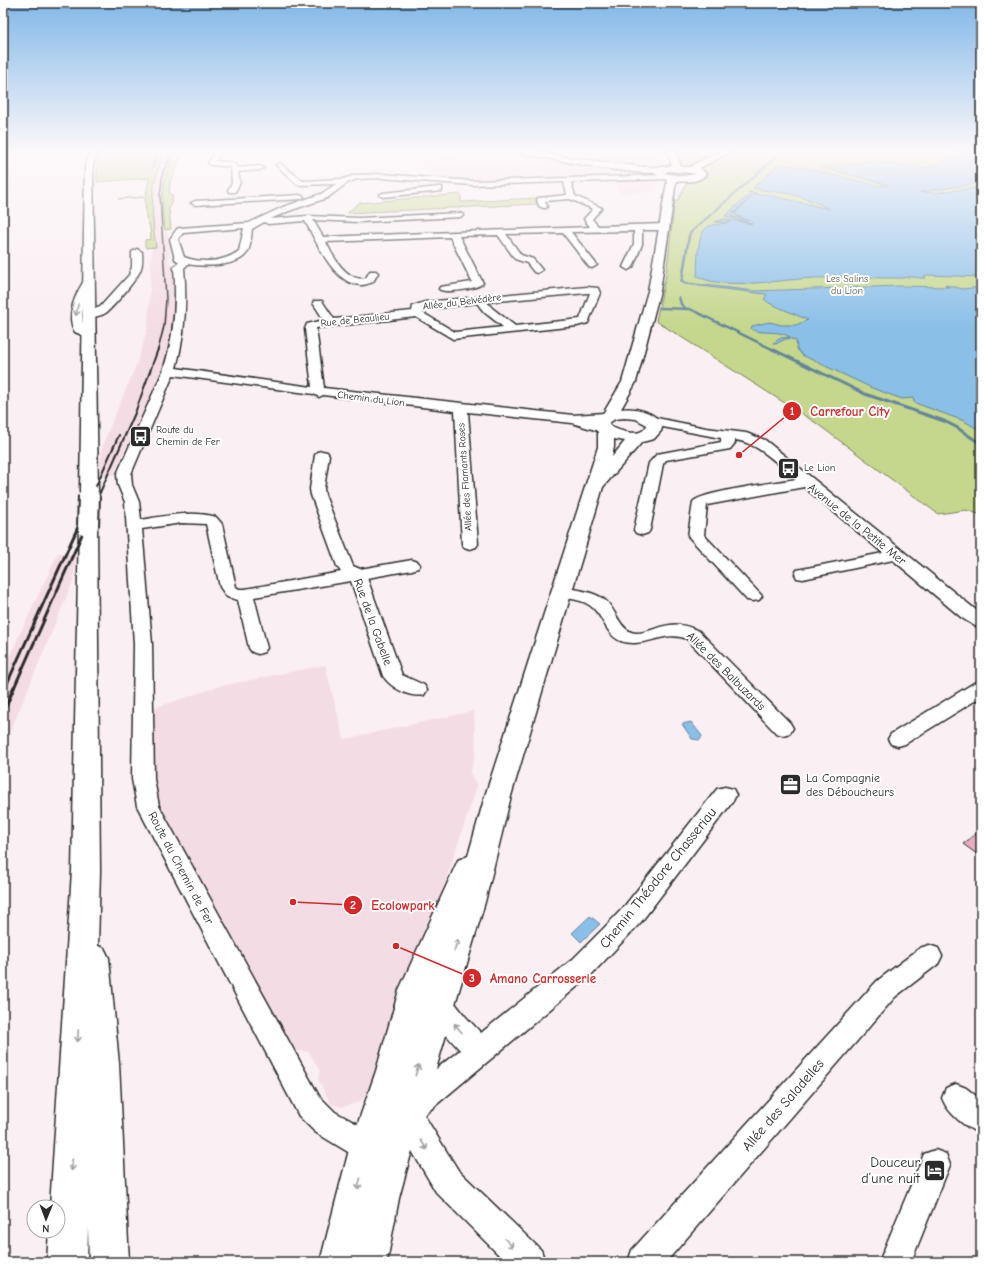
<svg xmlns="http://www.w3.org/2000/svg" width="984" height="1265" viewBox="0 0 984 1265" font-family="'Comic Neue',sans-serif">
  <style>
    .built { fill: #f4dce5 }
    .green { fill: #c4d78c; stroke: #78815c }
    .water { fill: #8abfe8; stroke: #64849c }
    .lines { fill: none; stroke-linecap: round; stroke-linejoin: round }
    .stream-far2 { stroke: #64849c; stroke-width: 2 }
    .stream-far1 { stroke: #64849c; stroke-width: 2.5 }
    .stream { stroke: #64849c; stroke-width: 3 }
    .building { fill: #e5aec4; stroke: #2b2b2b }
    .street-casing { stroke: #2b2b2b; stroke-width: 3 }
    .secondary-casing { stroke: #2b2b2b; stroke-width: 3 }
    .primary-casing { stroke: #2b2b2b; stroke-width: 3 }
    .street { fill: #fff; fill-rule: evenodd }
    .secondary { fill: #fff; fill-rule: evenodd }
    .primary { fill: #fff; fill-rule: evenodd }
    .rail-far3 { stroke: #2b2b2b; stroke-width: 1.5 }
    .rail-far2 { stroke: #2b2b2b; stroke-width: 2 }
    .rail-far1 { stroke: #2b2b2b; stroke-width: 3 }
    .rail { stroke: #2b2b2b; stroke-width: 3.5 }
    .primary-bridge-far1-casing { stroke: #2b2b2b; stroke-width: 18; stroke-linecap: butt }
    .primary-bridge-casing { stroke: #2b2b2b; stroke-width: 24; stroke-linecap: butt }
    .primary-bridge-far1 { stroke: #fff; stroke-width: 16 }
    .primary-bridge { stroke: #fff; stroke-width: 20 }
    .oneway { stroke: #a0a0a0 }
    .labels { text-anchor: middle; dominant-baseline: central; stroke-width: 4; stroke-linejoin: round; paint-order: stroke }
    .far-park-label { font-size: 10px; fill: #595f48; stroke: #fff }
    .far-street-label { font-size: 10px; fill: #2b2b2b; stroke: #fff }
    .far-poi-label { font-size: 10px; fill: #2b2b2b; stroke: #fff; text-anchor: start }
    .street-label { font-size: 12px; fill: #2b2b2b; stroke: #fff }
    .poi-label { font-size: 12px; fill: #2b2b2b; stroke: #fff; text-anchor: start }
    .near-street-label { font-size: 14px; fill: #2b2b2b; stroke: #fff }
    .near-poi-label { font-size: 14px; fill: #2b2b2b; stroke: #fff; text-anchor: end }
    .leader { fill: none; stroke: #d62828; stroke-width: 1.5 }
    .callout-dot { fill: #d62828; stroke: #fff; stroke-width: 1.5 }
    .mark-label { font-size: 12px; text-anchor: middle; font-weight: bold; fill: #fff }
    .callout-label { font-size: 13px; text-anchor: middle; font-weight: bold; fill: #d62828; stroke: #fff; stroke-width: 4; stroke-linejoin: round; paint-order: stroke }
  </style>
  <rect width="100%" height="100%" fill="#faeff3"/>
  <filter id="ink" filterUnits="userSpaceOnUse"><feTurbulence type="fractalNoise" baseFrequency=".025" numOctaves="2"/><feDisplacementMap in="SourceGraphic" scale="8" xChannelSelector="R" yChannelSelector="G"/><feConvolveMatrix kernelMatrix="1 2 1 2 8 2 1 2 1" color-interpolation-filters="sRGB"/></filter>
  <g filter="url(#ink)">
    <g class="built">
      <path d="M166 151H175L167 171 162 200 165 231 168 233 170 249 168 263 175 265 178 282 173 333 163 373 136 432 132 434 113 475 102 474 100 462 103 444 137 363 148 327 153 227 152 196 156 174Z"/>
      <path d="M400 151H663L665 155 663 157 665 163 663 166 652 167 653 174 649 176V179H657L658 188 655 192 619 195 613 179 463 185 447 184Z"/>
      <path d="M58 553 71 555 76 554 73 581 3 749V670Z"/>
      <path d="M325 665 344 739 474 711 476 753 470 773 477 786 430 928 367 1093 360 1102 343 1107 331 1104 318 1079 320 1071 309 1052 296 1051 285 1043 231 944 154 791 151 709 221 686Z"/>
    </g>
    <g class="green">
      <path d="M101 151H166C149 181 151 213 156 247L146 248 145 246V240L151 239 150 227 146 217 145 197 118 199 144 197 146 195 149 178 97 182V166Z"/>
      <path d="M175 151H184L170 182 169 193 173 195 169 210 171 229 165 230C159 203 163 175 175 151Z"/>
      <path d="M676 151 719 153 692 165 691 168 682 167 681 159Z"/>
      <path d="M734 151H981V515L966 510 938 514 816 423 656 321 666 275 675 200H678L687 182 709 176 701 167Z"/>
      <path d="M461 194V202L537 198 538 204 347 213 359 203Z"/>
    </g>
    <g class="water">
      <path d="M956 151 973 152V151H981V183L920 192 934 193 981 187V277L927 275 924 276 926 278C918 279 912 275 903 278 874 278 844 277 815 278 785 279 722 291 697 276 698 263 696 232 709 226 715 224 724 224 731 222H715L724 219 752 224 725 216 751 193 748 192 757 193 753 194 731 216 749 221 735 215V213L754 195 764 194 829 209C820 203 795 194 784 193 773 191 763 191 753 188L779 164 801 167 879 186 889 185 820 167 842 166 870 161 926 168 950 159 970 154Z"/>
      <path d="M680 280 688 283 755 291 899 286 949 287 945 286 946 285 963 289 981 287V431L964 421 918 404 914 402 913 398 902 399 872 388 802 355 797 349 796 341C788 336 783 340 776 344L773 343 781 338 790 337C778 329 760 335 751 329L752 326 769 322 782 325H796L808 320 769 303 764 299 767 295 765 294 684 284Z"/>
      <path d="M691 722 702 736 700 740 692 739 682 724Z"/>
      <path d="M590 916 600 924 581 942 572 933Z"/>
    </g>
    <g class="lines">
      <g class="stream-far2">
        <path d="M152 168 158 151"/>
        <path d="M689 237 690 233 783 151"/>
      </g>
      <g class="stream-far1">
        <path d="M682 280 689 236"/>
        <path d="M679 297 681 304 686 309"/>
        <path d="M660 308 690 309 774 350"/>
      </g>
      <path class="stream" d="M772 349 865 394 944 421 956 427 981 444"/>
    </g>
    <path class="building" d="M981 830V857L963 844Z"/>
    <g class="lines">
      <defs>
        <g id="street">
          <path d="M215 151H221L216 161 229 162 236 165 238 168 260 166 264 168 260 170 238 172 240 183 235 192H229L228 190 232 183 231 167 211 165 208 163Z"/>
          <path d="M279 163 303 181 343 179 356 175 381 174 472 181 668 175 672 177 668 179 571 182 575 196 602 208 592 219 598 226 666 224 670 227 666 230H642V244L633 267 628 270 623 267 634 244V231L571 232 597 265 592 268 589 267 563 233 506 234 521 255 533 259 542 270 537 273 534 272 527 263 515 259 498 235 459 236 483 283C478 289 444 294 439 289L440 287 472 282 450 237 326 242C332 256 348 283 366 278L370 271H376L378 273 373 282C370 283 365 285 361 285 333 284 317 242 305 221L268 224 264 222 252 229C251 236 251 247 247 253 238 267 202 267 188 264L184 268C187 302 185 335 176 368L312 387 305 329 307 324 324 320 313 303 314 301H322L334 319 412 311 413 306 425 302 587 287 598 288 600 293 588 323 577 326 453 339 416 317 316 328 324 388 573 415 605 413 610 414 611 417 610 420 597 421 607 425 609 428 607 431 602 432 572 423 468 412 478 544 476 547 470 549 464 547 462 544 455 411 323 395 319 397 314 394 173 375 131 474 132 485 139 502 141 520C166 516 191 510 216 517L222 524 236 587 239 589H245L341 572 337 566 311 495 310 489 315 455 317 452 322 451 327 452 329 455 324 489 325 495 353 566 360 569 412 560 418 562 420 565 418 568 412 570 367 578 402 675 424 685 427 690 424 695C410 698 391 688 383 676L351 581 254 597 267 648 264 652 258 654 252 652 249 648 238 600 227 597 220 587 206 524 182 523 142 529 152 644 154 779 159 806 319 1096 335 1112 385 1139 389 1150 385 1161 374 1165 363 1161 315 1132 299 1116 137 806 132 779 134 644 125 502 118 485 117 474 163 371C174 337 177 303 174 267L179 262 175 259 170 239 177 229 180 228 249 223 283 207 321 194 336 184 298 185 277 166 276 165ZM381 178 472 185 564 182 567 195 538 198 537 200 539 206 543 208H546L547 206 545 201 570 199 593 209 584 219 590 227 323 237 313 220 359 222 460 217 464 215 460 213 359 218 308 216 270 219 289 211 327 198 347 183 357 179ZM244 228 239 251C224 262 201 264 184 257L178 239 183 233ZM587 293H590L580 319 515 326 492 308 487 302ZM477 303 484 312 503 327 455 332 423 313 422 310Z"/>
          <path d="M439 187H442V191L383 197 379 195 383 193Z"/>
          <path d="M300 195 304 197 303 199 195 205 191 203 195 201Z"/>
          <path d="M137 249 142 252C142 257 143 263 141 268 139 277 115 305 107 312 102 316 92 318 86 316L85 314 86 312 100 307 129 275 132 267V252Z"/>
          <path d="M89 277 94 280C86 295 79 311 84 328L94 335 89 338 75 332C65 316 76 292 86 278Z"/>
          <path d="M652 417 706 428 746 433 765 440 981 614V627L975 626 962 618 893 560 803 579 797 578 795 574 797 570 883 553 804 487 707 505 704 535 762 596 759 600 753 601 747 600 688 536 693 502C699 492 779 482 796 479 777 464 759 443 735 440V443L730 449 666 460 663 464 650 530 648 533 642 535 636 533 634 530 649 463 657 454 721 442V438L647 424 645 421 647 418Z"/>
          <path d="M562 587C576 590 595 591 606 601 615 609 619 627 631 632 642 636 658 626 670 625 680 623 690 627 699 631L790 723 793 728 790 733 783 735 776 733 687 639C665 629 644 649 621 641 607 636 604 618 593 608 584 599 568 599 556 596L553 592 556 588Z"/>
          <path d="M981 682V697L905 744 898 746 891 744 888 739 891 734 974 683Z"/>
          <path d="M725 787 733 789 736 795 733 801 641 922 591 975 424 1115 458 1170 541 1250 545 1262H506L436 1192 395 1122 390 1112 395 1102 399 1100 401 1097 460 1050C446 1035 433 1020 425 1002L429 993 438 990 447 993 465 1016 481 1033 573 959 604 928 623 908 717 789Z"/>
          <path d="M929 945 938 948 942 956 938 964 895 997 666 1262H628L632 1250 877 981 920 948Z"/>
          <path d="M956 1084 966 1088 981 1100V1134C965 1127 948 1114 942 1098L946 1088Z"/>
          <path d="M935 1150 946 1154 950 1165 911 1262H879L924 1154Z"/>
        </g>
        <path id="secondary" d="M517 151H531L572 158 643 167H664L668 170C657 181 541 157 521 153Z"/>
        <g id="primary">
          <path d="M90 151H98L93 165 98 491 95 495 89 496 83 495 80 491 85 165Z"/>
          <path d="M667 151H675L681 167H691L694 164 722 151H732L700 168 706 174C699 183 687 182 676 181L660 291 636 382 621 409C637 407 654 412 663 425L661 431 654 439 642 442 603 487 511 796 485 902 409 1161 399 1198 387 1262H320L350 1146 376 1071 399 990 458 860 468 856 485 796 598 447V432L594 428 593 422 604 412 622 382 648 291 667 182 666 179 655 174 658 169 672 165ZM668 171 691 173 696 174 682 176 664 173ZM624 418 636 419 647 425C642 439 619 431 610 426L609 423 615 419ZM614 439 625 441 612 457 614 447Z"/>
          <path d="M88 520 95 522 97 526 100 871 98 946 104 948 109 958 119 1064 129 1262H89L88 1228 87 1262H47L49 1231H58V1207H50L72 871 79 526 81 522Z"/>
        </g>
      </defs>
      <use href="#street" class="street-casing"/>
      <use href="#secondary" class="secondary-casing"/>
      <use href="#primary" class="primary-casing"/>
      <use href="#street" class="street"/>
      <use href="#secondary" class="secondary"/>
      <use href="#primary" class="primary"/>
      <path class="rail-far3" d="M158 350 164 326 166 299 160 195 163 172 173 151"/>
      <g class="rail-far2">
        <path d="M91 497 119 435"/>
        <path d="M98 497 135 413 158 349"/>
      </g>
      <g class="rail-far1">
        <path d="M5 688 92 496"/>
        <path d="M14 688 99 496"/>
      </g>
      <g class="rail">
        <path d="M3 692 5 687"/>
        <path d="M3 713 14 687"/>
      </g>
      <defs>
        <path id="primary-bridge-far1" d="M89 497V491"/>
        <path id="primary-bridge" d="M88 526 89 496"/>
      </defs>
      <use href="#primary-bridge-far1" class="primary-bridge-far1-casing"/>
      <use href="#primary-bridge" class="primary-bridge-casing"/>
      <use href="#primary-bridge-far1" class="primary-bridge-far1"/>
      <use href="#primary-bridge" class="primary-bridge"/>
    </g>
    <defs><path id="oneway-shaft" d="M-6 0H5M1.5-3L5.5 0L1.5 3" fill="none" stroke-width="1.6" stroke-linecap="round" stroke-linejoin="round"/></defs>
    <g class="oneway">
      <use href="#oneway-shaft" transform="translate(77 310) rotate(102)"/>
      <use href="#oneway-shaft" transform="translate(456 945) rotate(-72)"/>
      <use href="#oneway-shaft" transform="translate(458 1028) rotate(-130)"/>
      <use href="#oneway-shaft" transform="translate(78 1036) rotate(93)"/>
      <use href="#oneway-shaft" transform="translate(417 1070) rotate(-73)"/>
      <use href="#oneway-shaft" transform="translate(424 1145) rotate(59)"/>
      <use href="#oneway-shaft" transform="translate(72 1165) rotate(93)"/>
      <use href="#oneway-shaft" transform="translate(359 1184) rotate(104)"/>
      <use href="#oneway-shaft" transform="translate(509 1243) rotate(45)"/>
    </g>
  </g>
  <linearGradient id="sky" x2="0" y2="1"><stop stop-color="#82b8e8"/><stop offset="0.46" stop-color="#fdf8fa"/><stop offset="1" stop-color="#fdf8fa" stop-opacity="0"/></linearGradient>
  <rect width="984" height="328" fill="url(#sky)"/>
  <defs>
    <symbol id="bus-square" viewBox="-11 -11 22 22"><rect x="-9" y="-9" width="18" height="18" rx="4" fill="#2b2b2b" stroke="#fff"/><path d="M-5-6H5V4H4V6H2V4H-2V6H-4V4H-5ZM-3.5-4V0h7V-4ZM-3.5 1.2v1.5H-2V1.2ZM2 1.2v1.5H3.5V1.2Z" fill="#fff"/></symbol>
    <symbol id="office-square" viewBox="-11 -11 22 22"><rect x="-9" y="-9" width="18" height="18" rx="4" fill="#2b2b2b" stroke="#fff"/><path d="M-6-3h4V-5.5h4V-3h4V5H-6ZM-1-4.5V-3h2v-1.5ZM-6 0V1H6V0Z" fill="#fff"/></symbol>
    <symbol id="hotel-square" viewBox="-11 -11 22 22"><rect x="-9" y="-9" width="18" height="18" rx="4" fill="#2b2b2b" stroke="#fff"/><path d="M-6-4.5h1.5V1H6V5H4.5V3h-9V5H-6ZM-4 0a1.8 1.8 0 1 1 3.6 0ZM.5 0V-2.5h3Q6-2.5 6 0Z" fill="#fff"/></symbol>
  </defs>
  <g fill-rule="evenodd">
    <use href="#bus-square" x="128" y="424" width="25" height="25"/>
    <use href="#bus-square" x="776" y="456" width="25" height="25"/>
    <use href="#office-square" x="778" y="772" width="25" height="25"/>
    <use href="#hotel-square" x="922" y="1158" width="25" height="25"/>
  </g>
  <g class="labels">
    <g class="far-park-label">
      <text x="847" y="279">Les Salins<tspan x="847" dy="12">du Lion</tspan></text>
    </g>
    <g class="far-street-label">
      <text transform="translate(462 302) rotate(-7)">Allée du Belvédère</text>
      <text transform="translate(355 320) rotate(-6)">Rue de Beaulieu</text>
      <text transform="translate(371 399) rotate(7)">Chemin du Lion</text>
      <text transform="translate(465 477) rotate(-94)">Allée des Flamants Roses</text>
    </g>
    <g class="far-poi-label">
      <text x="156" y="430">Route du<tspan x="156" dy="12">Chemin de Fer</tspan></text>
      <text x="804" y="468">Le Lion</text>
    </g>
    <g class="street-label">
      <text transform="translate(857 524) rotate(39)">Avenue de la Petite Mer</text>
      <text transform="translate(373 622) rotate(70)">Rue de la Gabelle</text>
      <text transform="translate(726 671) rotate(45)">Allée des Balbuzards</text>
      <text transform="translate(181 868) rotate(62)">Route du Chemin de Fer</text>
    </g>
    <g class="poi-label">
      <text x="806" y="778">La Compagnie<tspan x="806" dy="14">des Déboucheurs</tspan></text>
    </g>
    <g class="near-street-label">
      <text transform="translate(658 878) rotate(-51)">Chemin Théodore Chasseriau</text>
      <text transform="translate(783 1105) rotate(-49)">Allée des Saladelles</text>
    </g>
    <g class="near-poi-label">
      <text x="920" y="1162">Douceur<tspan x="920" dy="16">d’une nuit</tspan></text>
    </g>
  </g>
  <path class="leader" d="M739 455L792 411M293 902L353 905M396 946L472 978"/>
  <g class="callout-dot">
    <circle cx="739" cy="455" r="4"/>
    <circle cx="293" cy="902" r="4"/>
    <circle cx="396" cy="946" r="4"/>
    <circle cx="792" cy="411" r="10"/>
    <circle cx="353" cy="905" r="10"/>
    <circle cx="472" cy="978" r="10"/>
  </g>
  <g class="mark-label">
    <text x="792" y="415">1</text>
    <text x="353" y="909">2</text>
    <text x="472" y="982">3</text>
  </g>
  <g class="callout-label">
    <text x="850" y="416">Carrefour City</text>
    <text x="403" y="910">Ecolowpark</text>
    <text x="543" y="983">Amano Carrosserie</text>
  </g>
  <rect width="984" height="1265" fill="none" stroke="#fff" stroke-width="16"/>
  <rect x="8" y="8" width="968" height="1249" fill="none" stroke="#2b2b2b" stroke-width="1.5" filter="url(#ink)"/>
  <g transform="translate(46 1219) rotate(181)"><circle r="19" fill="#ffffff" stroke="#aaaaaa"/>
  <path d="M0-3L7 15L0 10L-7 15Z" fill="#2b2b2b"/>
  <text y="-6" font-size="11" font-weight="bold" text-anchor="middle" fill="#2b2b2b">N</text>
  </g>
</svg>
